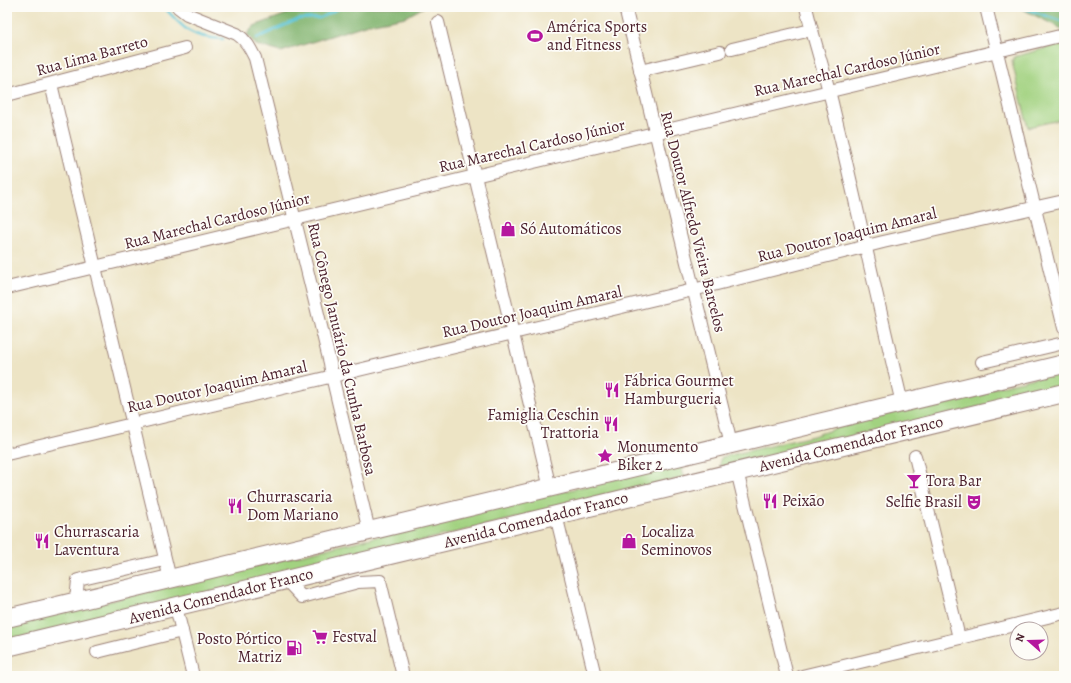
<svg xmlns="http://www.w3.org/2000/svg" width="1071" height="683" viewBox="0 0 1071 683" font-family="Alegreya,serif">
  <style>
    .green { fill: #a2d280; stroke: #767856 }
    .forest { fill: #81b46e; stroke: #666a4c }
    .lines { fill: none; stroke-linecap: round; stroke-linejoin: round }
    .stream { stroke: #59c3d5; stroke-width: 2.5 }
    .minor-casing { stroke: #9c8278; stroke-width: 14 }
    .highway-casing { stroke: #9c8278; stroke-width: 20 }
    .minor { stroke: #fff; stroke-width: 12 }
    .highway { stroke: #fff; stroke-width: 18 }
    .labels { text-anchor: middle; dominant-baseline: central; stroke-width: 3.5; stroke-linejoin: round; paint-order: stroke }
    .poi-label { font-size: 16px; fill: #4a1f2b; stroke: #fdfcf7; text-anchor: start }
    .street-label { font-size: 16px; fill: #4a1f2b; stroke: #fdfcf7 }
  </style>
  <rect width="100%" height="100%" fill="#fdfcf7"/>
  <filter id="ink" filterUnits="userSpaceOnUse"><feTurbulence type="fractalNoise" baseFrequency=".025" numOctaves="2"/><feDisplacementMap in="SourceGraphic" scale="8" xChannelSelector="R" yChannelSelector="G"/><feConvolveMatrix kernelMatrix="1 2 1 2 8 2 1 2 1" color-interpolation-filters="sRGB"/></filter>
  <filter id="wash" filterUnits="userSpaceOnUse"><feTurbulence type="fractalNoise" baseFrequency=".012" numOctaves="4" result="noise"/><feDisplacementMap in="SourceGraphic" scale="16" xChannelSelector="R" yChannelSelector="G"/><feGaussianBlur stdDeviation="0.9" result="paint"/><feColorMatrix in="noise" values="0 0 0 0 0 0 0 0 0 0 0 0 0 0 0 0 0 1.4 0 .05"/><feComposite in="paint" operator="in"/></filter>
  <g filter="url(#wash)">
    <rect width="100%" height="100%" fill="#ede4c5"/>
    <g class="green">
      <path d="M1064 43V119L1028 127 1012 62 1014 57Z"/>
      <path d="M1064 371V387L720 467V460L722 457 813 436 864 419Z"/>
      <path d="M686 462 682 471 685 477 7 641V626Z"/>
    </g>
    <g class="forest">
      <path d="M306 7H424L406 17 368 24 281 52 256 45 247 34 254 26Z"/>
      <path d="M1018 7H1064V30Z"/>
    </g>
    <g class="lines">
      <g class="stream">
        <path d="M164 7C184 29 191 38 223 39"/>
        <path d="M1021 7 1064 22"/>
        <path d="M257 38 299 19 320 18 342 7"/>
      </g>
    </g>
  </g>
  <g filter="url(#ink)">
    <g class="lines">
      <defs>
        <g id="minor">
          <path d="M178 7 187 14 237 34C246 40 250 48 255 58L330 363 332 376 369 531"/>
          <path d="M625 7 731 444"/>
          <path d="M806 7C814 41 825 73 833 107 857 205 878 304 902 403"/>
          <path d="M986 7 1064 328"/>
          <path d="M438 22 550 488"/>
          <path d="M732 49 811 30"/>
          <path d="M640 71 720 52"/>
          <path d="M51 84 170 579"/>
          <path d="M7 95 185 48"/>
          <path d="M7 288 1064 35"/>
          <path d="M982 362 1064 343"/>
          <path d="M7 454 693 290 883 242 1064 201"/>
          <path d="M915 456 959 638"/>
          <path d="M737 471 787 676"/>
          <path d="M556 515 595 676"/>
          <path d="M286 580 302 597 358 582 380 581 403 676"/>
          <path d="M76 601 78 580 165 560"/>
          <path d="M176 607 193 676"/>
          <path d="M97 652 182 631"/>
          <path d="M802 676 1064 613"/>
        </g>
        <g id="highway">
          <path d="M7 618 1064 364"/>
          <path d="M7 647 1064 393"/>
        </g>
      </defs>
      <use href="#minor" class="minor-casing"/>
      <use href="#highway" class="highway-casing"/>
      <use href="#minor" class="minor"/>
      <use href="#highway" class="highway"/>
    </g>
  </g>
  <defs>
    <symbol id="stadium-bare" viewBox="-9 -9 18 18"><path d="M0-5a6.5 5 0 1 0 0 10a6.5 5 0 1 0 0-10ZM-3.5-1.8h7v3.6h-7Z" fill="#b5179e" stroke="#fdfcf7" stroke-width="2.5" paint-order="stroke"/></symbol>
    <symbol id="shop-bare" viewBox="-9 -9 18 18"><path d="M-5-2.5h2.3a2.7 3.5 0 0 1 5.4 0H5L5.5 6h-11ZM-1.5-2.5h3a1.5 2.3 0 0 0-3 0Z" fill="#b5179e" stroke="#fdfcf7" stroke-width="2.5" paint-order="stroke"/></symbol>
    <symbol id="restaurant-bare" viewBox="-9 -9 18 18"><path d="M-5-6h1v4h1v-4h1v4h1v-4h1v5L-1.5 .5V6h-2V.5L-5-1ZM5-6V6H3V1.5H1.5Q1.5-4 5-6Z" fill="#b5179e" stroke="#fdfcf7" stroke-width="2.5" paint-order="stroke"/></symbol>
    <symbol id="sight-bare" viewBox="-9 -9 18 18"><path d="M0-6L1.8-2.2L6-1.7L2.9 1.2L3.7 5.4L0 3.3L-3.7 5.4L-2.9 1.2L-6-1.7L-1.8-2.2Z" fill="#b5179e" stroke="#fdfcf7" stroke-width="2.5" paint-order="stroke"/></symbol>
    <symbol id="bar-bare" viewBox="-9 -9 18 18"><path d="M-6-5H6L.8 .8V4.5H3.5V6h-7V4.5H-.8V.8Z" fill="#b5179e" stroke="#fdfcf7" stroke-width="2.5" paint-order="stroke"/></symbol>
    <symbol id="theatre-bare" viewBox="-9 -9 18 18"><path d="M-5-5.5Q0-4 5-5.5V0Q5 5 0 6Q-5 5-5 0ZM-3.3-2.5H-1v1.5H-3.3ZM1-2.5H3.3v1.5H1ZM-2.8 1Q0 5.5 2.8 1Z" fill="#b5179e" stroke="#fdfcf7" stroke-width="2.5" paint-order="stroke"/></symbol>
    <symbol id="supermarket-bare" viewBox="-9 -9 18 18"><path d="M-6-5.5h2.5l.6 2H6L4.5 2H-2.5L-4.4-4H-6ZM-1.5 3.2a1.3 1.3 0 1 0 .1 0ZM3 3.2a1.3 1.3 0 1 0 .1 0Z" fill="#b5179e" stroke="#fdfcf7" stroke-width="2.5" paint-order="stroke"/></symbol>
    <symbol id="fuel-bare" viewBox="-9 -9 18 18"><path d="M-5.5-6h7V0h2V4h1.3V-2.5L3-4.5l.8-.8L6-3V5H2.5V1h-1V6h-7ZM-4.2-4.7v3.2H.2V-4.7Z" fill="#b5179e" stroke="#fdfcf7" stroke-width="2.5" paint-order="stroke"/></symbol>
  </defs>
  <g fill-rule="evenodd">
    <use href="#stadium-bare" x="524" y="25" width="22" height="22"/>
    <use href="#shop-bare" x="497" y="218" width="22" height="22"/>
    <use href="#restaurant-bare" x="601" y="379" width="22" height="22"/>
    <use href="#restaurant-bare" x="600" y="413" width="22" height="22"/>
    <use href="#sight-bare" x="594" y="445" width="22" height="22"/>
    <use href="#bar-bare" x="903" y="470" width="22" height="22"/>
    <use href="#restaurant-bare" x="759" y="490" width="22" height="22"/>
    <use href="#theatre-bare" x="963" y="491" width="22" height="22"/>
    <use href="#restaurant-bare" x="224" y="495" width="22" height="22"/>
    <use href="#restaurant-bare" x="31" y="530" width="22" height="22"/>
    <use href="#shop-bare" x="618" y="530" width="22" height="22"/>
    <use href="#supermarket-bare" x="309" y="626" width="22" height="22"/>
    <use href="#fuel-bare" x="283" y="637" width="22" height="22"/>
  </g>
  <g class="labels">
    <g class="poi-label">
      <text x="547" y="27">América Sports<tspan x="547" dy="18">and Fitness</tspan></text>
      <text x="520" y="229">Só Automáticos</text>
      <text x="624" y="381">Fábrica Gourmet<tspan x="624" dy="18">Hamburgueria</tspan></text>
      <text x="599" y="415" text-anchor="end">Famiglia Ceschin<tspan x="599" dy="18">Trattoria</tspan></text>
      <text x="617" y="447">Monumento<tspan x="617" dy="18">Biker 2</tspan></text>
      <text x="926" y="481">Tora Bar</text>
      <text x="247" y="497">Churrascaria<tspan x="247" dy="18">Dom Mariano</tspan></text>
      <text x="782" y="501">Peixão</text>
      <text x="962" y="502" text-anchor="end">Selfie Brasil</text>
      <text x="54" y="532">Churrascaria<tspan x="54" dy="18">Laventura</tspan></text>
      <text x="641" y="532">Localiza<tspan x="641" dy="18">Seminovos</tspan></text>
      <text x="332" y="637">Festval</text>
      <text x="282" y="639" text-anchor="end">Posto Pórtico<tspan x="282" dy="18">Matriz</tspan></text>
    </g>
    <g class="street-label">
      <text transform="translate(92 56) rotate(-15)">Rua Lima Barreto</text>
      <text transform="translate(847 70) rotate(-13)">Rua Marechal Cardoso Júnior</text>
      <text transform="translate(532 146) rotate(-13)">Rua Marechal Cardoso Júnior</text>
      <text transform="translate(217 221) rotate(-14)">Rua Marechal Cardoso Júnior</text>
      <text transform="translate(693 222) rotate(76)">Rua Doutor Alfredo Vieira Barcelos</text>
      <text transform="translate(847 235) rotate(-14)">Rua Doutor Joaquim Amaral</text>
      <text transform="translate(532 312) rotate(-13)">Rua Doutor Joaquim Amaral</text>
      <text transform="translate(342 349) rotate(77)">Rua Cônego Januário da Cunha Barbosa</text>
      <text transform="translate(217 387) rotate(-13)">Rua Doutor Joaquim Amaral</text>
      <text transform="translate(851 444) rotate(-14)">Avenida Comendador Franco</text>
      <text transform="translate(536 520) rotate(-14)">Avenida Comendador Franco</text>
      <text transform="translate(221 596) rotate(-14)">Avenida Comendador Franco</text>
    </g>
  </g>
  <rect width="1071" height="683" fill="none" stroke="#fdfcf7" stroke-width="24"/>
  <g transform="translate(1029 641) rotate(290)"><circle r="19" fill="#fdfcf7" stroke="#b5a4a5"/>
  <path d="M0-3L7 15L0 10L-7 15Z" fill="#b5179e"/>
  <text y="-6" font-size="11" font-weight="bold" text-anchor="middle" fill="#4a1f2b">N</text>
  </g>
</svg>
